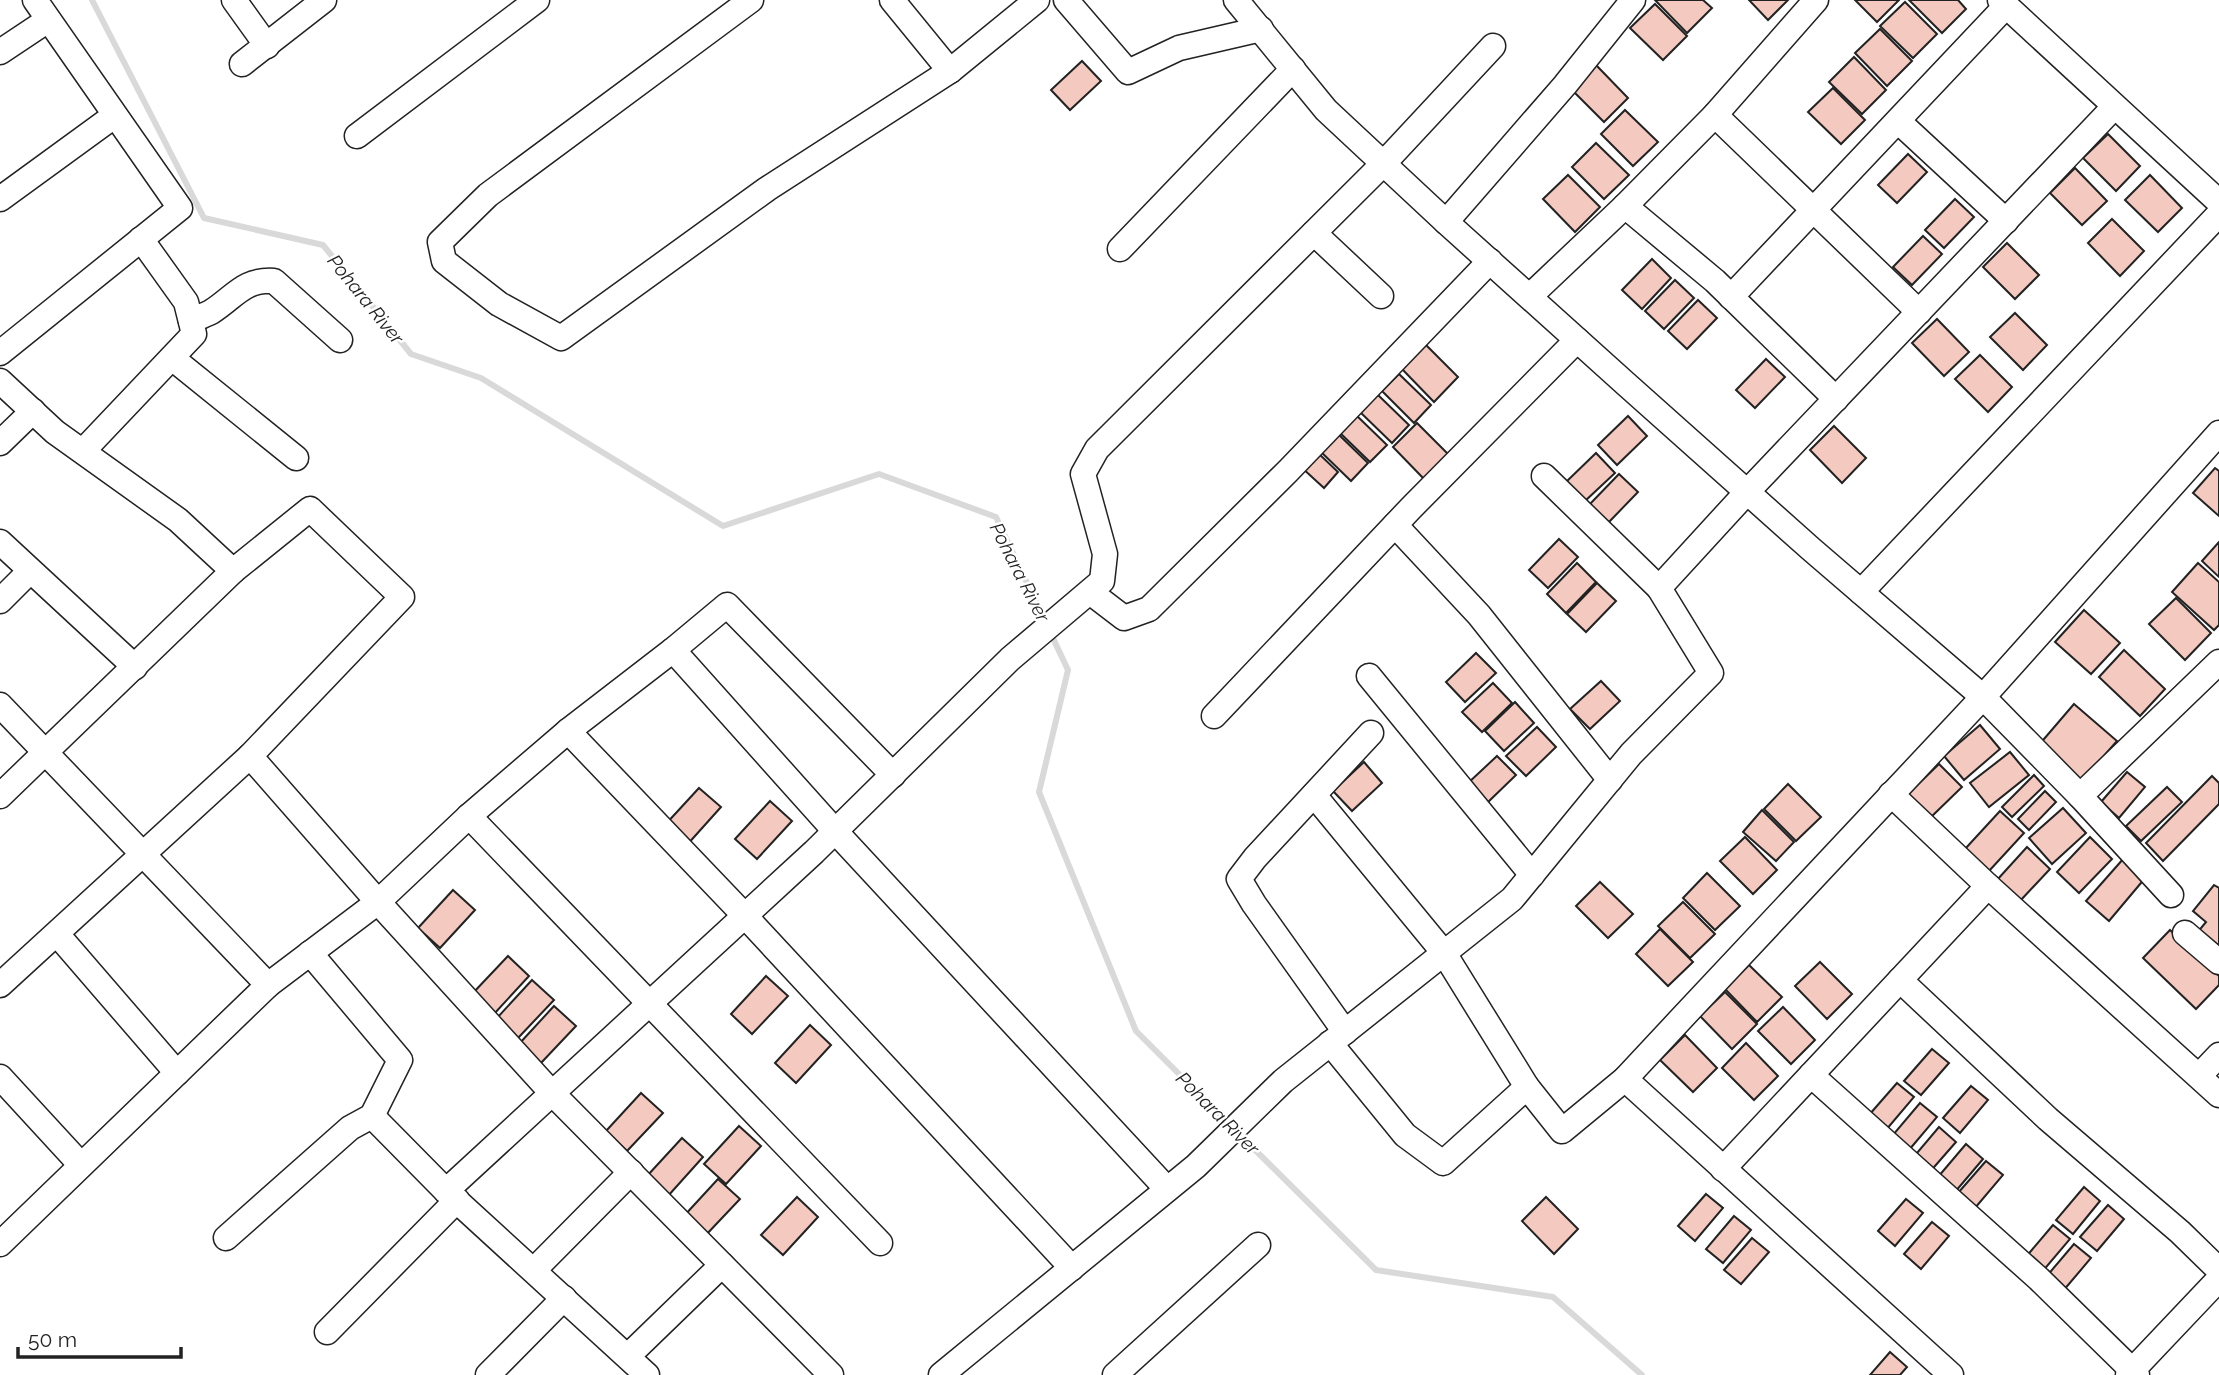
<svg xmlns="http://www.w3.org/2000/svg" width="2219" height="1375" viewBox="0 0 2219 1375" font-family="Raleway,sans-serif">
  <style>
    .lines { fill: none; stroke-linecap: round; stroke-linejoin: round }
    .stream { stroke: #d9d9d9; stroke-width: 6 }
    .building { fill: #f3c9c0; stroke: #222; stroke-width: 2 }
    .minor-casing { stroke: #222; stroke-width: 27 }
    .minor { stroke: #fff; stroke-width: 24 }
    .labels { text-anchor: middle; dominant-baseline: central; stroke-width: 5; stroke-linejoin: round; paint-order: stroke }
    .water-label { font-size: 19px; font-style: italic; fill: #222; stroke: #fff }
  </style>
  <rect width="100%" height="100%" fill="#fff"/>
  <g class="lines">
    <g class="stream">
      <path d="M92 0 204 218 323 245 411 354 481 378 723 526 879 474 996 517 1045 621"/>
      <path d="M1051 634 1068 670 1039 792 1136 1031 1230 1125"/>
      <path d="M1238 1133 1376 1270 1553 1297 1642 1375"/>
    </g>
  </g>
  <g class="building">
    <path d="M1655 0H1703L1712 8 1687 33Z"/>
    <path d="M1749 0H1788L1768 20Z"/>
    <path d="M1855 0H1899L1877 22Z"/>
    <path d="M1909 0H1958L1966 9 1942 33Z"/>
    <path d="M1905 2 1937 34 1913 58 1880 26Z"/>
    <path d="M1655 4 1687 36 1663 60 1630 28Z"/>
    <path d="M1880 29 1912 61 1887 86 1855 53Z"/>
    <path d="M1854 57 1886 90 1862 114 1829 82Z"/>
    <path d="M1082 61 1101 81 1070 110 1051 90Z"/>
    <path d="M1596 65 1628 98 1604 122 1571 89Z"/>
    <path d="M1833 88 1865 120 1841 144 1808 112Z"/>
    <path d="M1625 110 1658 142 1633 166 1601 134Z"/>
    <path d="M2108 134 2140 166 2116 191 2083 158Z"/>
    <path d="M1596 143 1629 175 1604 199 1572 167Z"/>
    <path d="M1908 154 1927 172 1897 203 1878 185Z"/>
    <path d="M2075 168 2107 201 2082 225 2050 193Z"/>
    <path d="M1568 175 1600 207 1575 232 1543 199Z"/>
    <path d="M2150 175 2182 208 2158 232 2125 200Z"/>
    <path d="M1955 199 1974 217 1944 248 1925 230Z"/>
    <path d="M2112 219 2144 251 2120 276 2088 243Z"/>
    <path d="M1923 236 1942 254 1912 285 1893 267Z"/>
    <path d="M2007 243 2039 275 2015 299 1983 267Z"/>
    <path d="M1652 259 1671 278 1642 309 1622 290Z"/>
    <path d="M1675 280 1694 298 1664 329 1645 311Z"/>
    <path d="M1698 300 1717 318 1687 349 1668 331Z"/>
    <path d="M2015 313 2047 345 2023 370 1990 337Z"/>
    <path d="M1937 319 1969 352 1944 376 1912 343Z"/>
    <path d="M1426 345 1458 377 1434 402 1402 369Z"/>
    <path d="M1980 355 2012 387 1988 412 1955 379Z"/>
    <path d="M1766 359 1785 377 1755 408 1736 390Z"/>
    <path d="M1399 374 1431 405 1414 423 1382 391Z"/>
    <path d="M1377 394 1409 425 1392 443 1360 412Z"/>
    <path d="M1355 414 1387 445 1370 462 1338 431Z"/>
    <path d="M1628 416 1647 436 1617 465 1598 445Z"/>
    <path d="M1417 423 1449 455 1425 480 1393 447Z"/>
    <path d="M1834 426 1866 458 1842 483 1810 450Z"/>
    <path d="M1336 432 1368 463 1351 481 1319 450Z"/>
    <path d="M1316 451 1338 472 1324 488 1301 467Z"/>
    <path d="M1596 453 1615 473 1585 501 1566 482Z"/>
    <path d="M2215 468 2219 471V516L2193 493Z"/>
    <path d="M1619 474 1638 492 1608 523 1589 505Z"/>
    <path d="M1559 539 1578 557 1548 588 1529 570Z"/>
    <path d="M2219 542V577L2202 561Z"/>
    <path d="M1577 563 1596 582 1566 613 1547 594Z"/>
    <path d="M2198 563 2219 582V625L2214 630 2172 592Z"/>
    <path d="M1597 583 1616 601 1586 632 1567 614Z"/>
    <path d="M2176 598 2211 633 2185 660 2149 624Z"/>
    <path d="M2084 610 2120 643 2091 674 2055 642Z"/>
    <path d="M2124 650 2165 689 2140 716 2099 677Z"/>
    <path d="M1476 653 1496 673 1465 702 1446 682Z"/>
    <path d="M1601 681 1620 701 1590 729 1570 709Z"/>
    <path d="M1493 683 1512 703 1482 732 1462 712Z"/>
    <path d="M1515 702 1534 723 1504 751 1485 731Z"/>
    <path d="M2074 704 2117 741 2080 783 2038 746Z"/>
    <path d="M1980 725 2000 749 1964 780 1944 756Z"/>
    <path d="M1537 727 1556 747 1526 776 1506 756Z"/>
    <path d="M2010 752 2029 775 1989 807 1970 783Z"/>
    <path d="M1497 756 1516 775 1486 804 1467 784Z"/>
    <path d="M1364 762 1382 783 1352 811 1333 791Z"/>
    <path d="M1939 764 1962 787 1929 819 1906 796Z"/>
    <path d="M2127 772 2145 787 2119 818 2101 802Z"/>
    <path d="M2034 775 2044 786 2012 817 2002 807Z"/>
    <path d="M2212 776 2219 783V804L2163 861 2146 843Z"/>
    <path d="M1788 784 1821 817 1796 841 1764 809Z"/>
    <path d="M2167 787 2182 802 2141 841 2126 826Z"/>
    <path d="M699 788 721 807 686 846 664 826Z"/>
    <path d="M2045 791 2056 802 2029 830 2018 819Z"/>
    <path d="M770 801 792 821 757 859 735 839Z"/>
    <path d="M2063 808 2086 833 2052 864 2029 838Z"/>
    <path d="M1762 810 1794 842 1776 861 1743 832Z"/>
    <path d="M2000 811 2024 833 1989 871 1965 849Z"/>
    <path d="M1745 837 1777 870 1753 894 1720 861Z"/>
    <path d="M2090 837 2112 859 2079 893 2057 872Z"/>
    <path d="M2027 847 2050 869 2020 901 1997 880Z"/>
    <path d="M2124 858 2146 877 2109 921 2086 901Z"/>
    <path d="M1707 873 1740 906 1715 930 1683 898Z"/>
    <path d="M1600 882 1633 914 1608 938 1576 906Z"/>
    <path d="M2214 885 2219 888V953L2196 934 2206 922 2193 911Z"/>
    <path d="M453 890 475 910 440 948 418 928Z"/>
    <path d="M1683 902 1715 934 1690 958 1658 926Z"/>
    <path d="M1660 929 1693 962 1668 986 1636 954Z"/>
    <path d="M2170 930 2219 976V985L2196 1009 2143 958Z"/>
    <path d="M508 956 529 976 494 1014 472 994Z"/>
    <path d="M1820 962 1852 994 1827 1019 1795 986Z"/>
    <path d="M1749 965 1782 997 1757 1022 1725 989Z"/>
    <path d="M766 976 788 996 752 1034 731 1014Z"/>
    <path d="M532 980 554 1000 518 1038 497 1018Z"/>
    <path d="M1725 992 1757 1024 1732 1049 1700 1016Z"/>
    <path d="M554 1006 576 1026 540 1064 519 1044Z"/>
    <path d="M1783 1007 1815 1040 1791 1064 1758 1031Z"/>
    <path d="M810 1025 831 1045 796 1083 775 1063Z"/>
    <path d="M1685 1035 1717 1068 1693 1092 1660 1060Z"/>
    <path d="M1746 1043 1778 1076 1754 1100 1722 1068Z"/>
    <path d="M1932 1049 1949 1063 1921 1095 1904 1081Z"/>
    <path d="M1897 1083 1914 1097 1886 1130 1869 1115Z"/>
    <path d="M1971 1086 1988 1100 1960 1133 1943 1118Z"/>
    <path d="M641 1093 663 1113 627 1151 606 1131Z"/>
    <path d="M1920 1103 1937 1117 1909 1150 1892 1136Z"/>
    <path d="M739 1126 761 1146 726 1184 704 1164Z"/>
    <path d="M1939 1127 1956 1142 1928 1174 1911 1160Z"/>
    <path d="M682 1138 703 1157 668 1196 647 1176Z"/>
    <path d="M1966 1144 1983 1159 1955 1192 1938 1177Z"/>
    <path d="M1986 1161 2003 1175 1975 1208 1958 1193Z"/>
    <path d="M718 1179 740 1199 704 1237 683 1217Z"/>
    <path d="M2084 1187 2100 1201 2073 1234 2056 1220Z"/>
    <path d="M1706 1194 1723 1208 1695 1241 1678 1226Z"/>
    <path d="M797 1197 818 1217 783 1255 761 1235Z"/>
    <path d="M1546 1197 1578 1229 1554 1254 1522 1221Z"/>
    <path d="M1906 1199 1923 1213 1895 1246 1878 1231Z"/>
    <path d="M2108 1205 2124 1219 2097 1251 2080 1237Z"/>
    <path d="M1734 1216 1751 1230 1723 1263 1706 1249Z"/>
    <path d="M1932 1222 1949 1236 1921 1269 1904 1254Z"/>
    <path d="M2053 1225 2070 1239 2042 1272 2025 1258Z"/>
    <path d="M1752 1238 1769 1252 1741 1284 1724 1270Z"/>
    <path d="M2074 1244 2091 1258 2063 1291 2046 1277Z"/>
    <path d="M1890 1352 1907 1367 1900 1375H1870Z"/>
  </g>
  <g class="lines">
    <defs>
      <g id="minor">
        <path d="M234 0 267 46"/>
        <path d="M751 0 488 195 440 242 444 261 499 304 561 338 767 189 950 71 1037 0"/>
        <path d="M892 0 950 71"/>
        <path d="M1066 0 1128 72 1179 48 1261 29"/>
        <path d="M1236 0 1326 110 1446 222 1626 384 1811 549 1983 697 2080 796 2219 662"/>
        <path d="M1816 0 1715 115 1625 206 1715 281 1836 399"/>
        <path d="M2000 0 2219 202"/>
        <path d="M0 52 48 20"/>
        <path d="M242 64 324 0"/>
        <path d="M1715 115 1919 312"/>
        <path d="M1898 121 2006 221"/>
        <path d="M357 136 537 0"/>
        <path d="M0 199 114 116"/>
        <path d="M1446 222 1565 85 1633 0"/>
        <path d="M1314 233 1381 296"/>
        <path d="M1120 249 1293 69"/>
        <path d="M1530 296 1625 206"/>
        <path d="M1731 297 2006 6"/>
        <path d="M191 321C197 318 205 315 211 312 235 297 243 279 274 281L340 340"/>
        <path d="M0 353 180 208 35 0"/>
        <path d="M172 358 296 458"/>
        <path d="M0 381 55 432 178 520 233 571 0 796"/>
        <path d="M0 443 33 411"/>
        <path d="M83 451 194 334 186 302 141 239"/>
        <path d="M1544 476 1659 588"/>
        <path d="M1395 525 1479 615 1610 780"/>
        <path d="M0 542 135 667"/>
        <path d="M1090 592 1124 618 1149 609 1288 471 1490 261"/>
        <path d="M1861 592 2219 214"/>
        <path d="M0 601 30 571"/>
        <path d="M673 650 727 605 893 775"/>
        <path d="M1369 676 1532 875"/>
        <path d="M0 705 268 985"/>
        <path d="M1214 716 1411 508 1577 340"/>
        <path d="M568 731 745 916 1072 1268"/>
        <path d="M250 756 378 902 551 1092 831 1375"/>
        <path d="M1891 794 1988 886 2219 1095"/>
        <path d="M1314 795 1444 953 1527 1087"/>
        <path d="M2080 796 2171 895"/>
        <path d="M469 816 880 1243"/>
        <path d="M2185 933 2219 962"/>
        <path d="M57 934 177 1073"/>
        <path d="M1900 980 2048 1119 2180 1232 2219 1270"/>
        <path d="M0 985 250 756 402 597 310 509 233 571"/>
        <path d="M1345 1032 1254 904 1239 879 1255 858 1371 733"/>
        <path d="M1330 1043 1405 1135 1443 1163 1527 1087 1562 1131 1625 1079 1680 1020 1983 697 2219 433"/>
        <path d="M1811 1075 2039 1279 2137 1375"/>
        <path d="M2199 1076 2219 1055"/>
        <path d="M0 1077 81 1165"/>
        <path d="M1625 1079 1951 1375"/>
        <path d="M372 1116 446 1191 647 1375"/>
        <path d="M1723 1169 1988 886"/>
        <path d="M446 1191 814 852 1010 659 1102 581 1105 554 1083 474 1097 449 1384 163 1493 46"/>
        <path d="M226 1238 350 1128 372 1116 400 1060 310 953"/>
        <path d="M0 1244 268 985 378 902 469 816 568 731 673 650 835 831 1167 1189"/>
        <path d="M534 1270 631 1172"/>
        <path d="M327 1332 457 1200"/>
        <path d="M628 1356 722 1265"/>
        <path d="M488 1375 564 1298"/>
        <path d="M941 1375 1196 1166 1283 1081 1512 899 1631 754 1711 673 1659 588 1747 492 2114 107"/>
        <path d="M1115 1375 1258 1245"/>
        <path d="M2128 1375 2219 1279"/>
      </g>
    </defs>
    <use href="#minor" class="minor-casing"/>
    <use href="#minor" class="minor"/>
  </g>
  <g class="labels">
    <g class="water-label">
      <text transform="translate(366 299) rotate(51)">Pohara River</text>
      <text transform="translate(1020 572) rotate(63)">Pohara River</text>
      <text transform="translate(1218 1113) rotate(45)">Pohara River</text>
    </g>
  </g>
  <path d="M18 1347v10h163v-10" fill="none" stroke="#222222" stroke-width="3.5"/>
  <text x="28" y="1347" font-size="21" fill="#222222" stroke="#ffffff" stroke-width="5" paint-order="stroke">50 m</text>
</svg>
